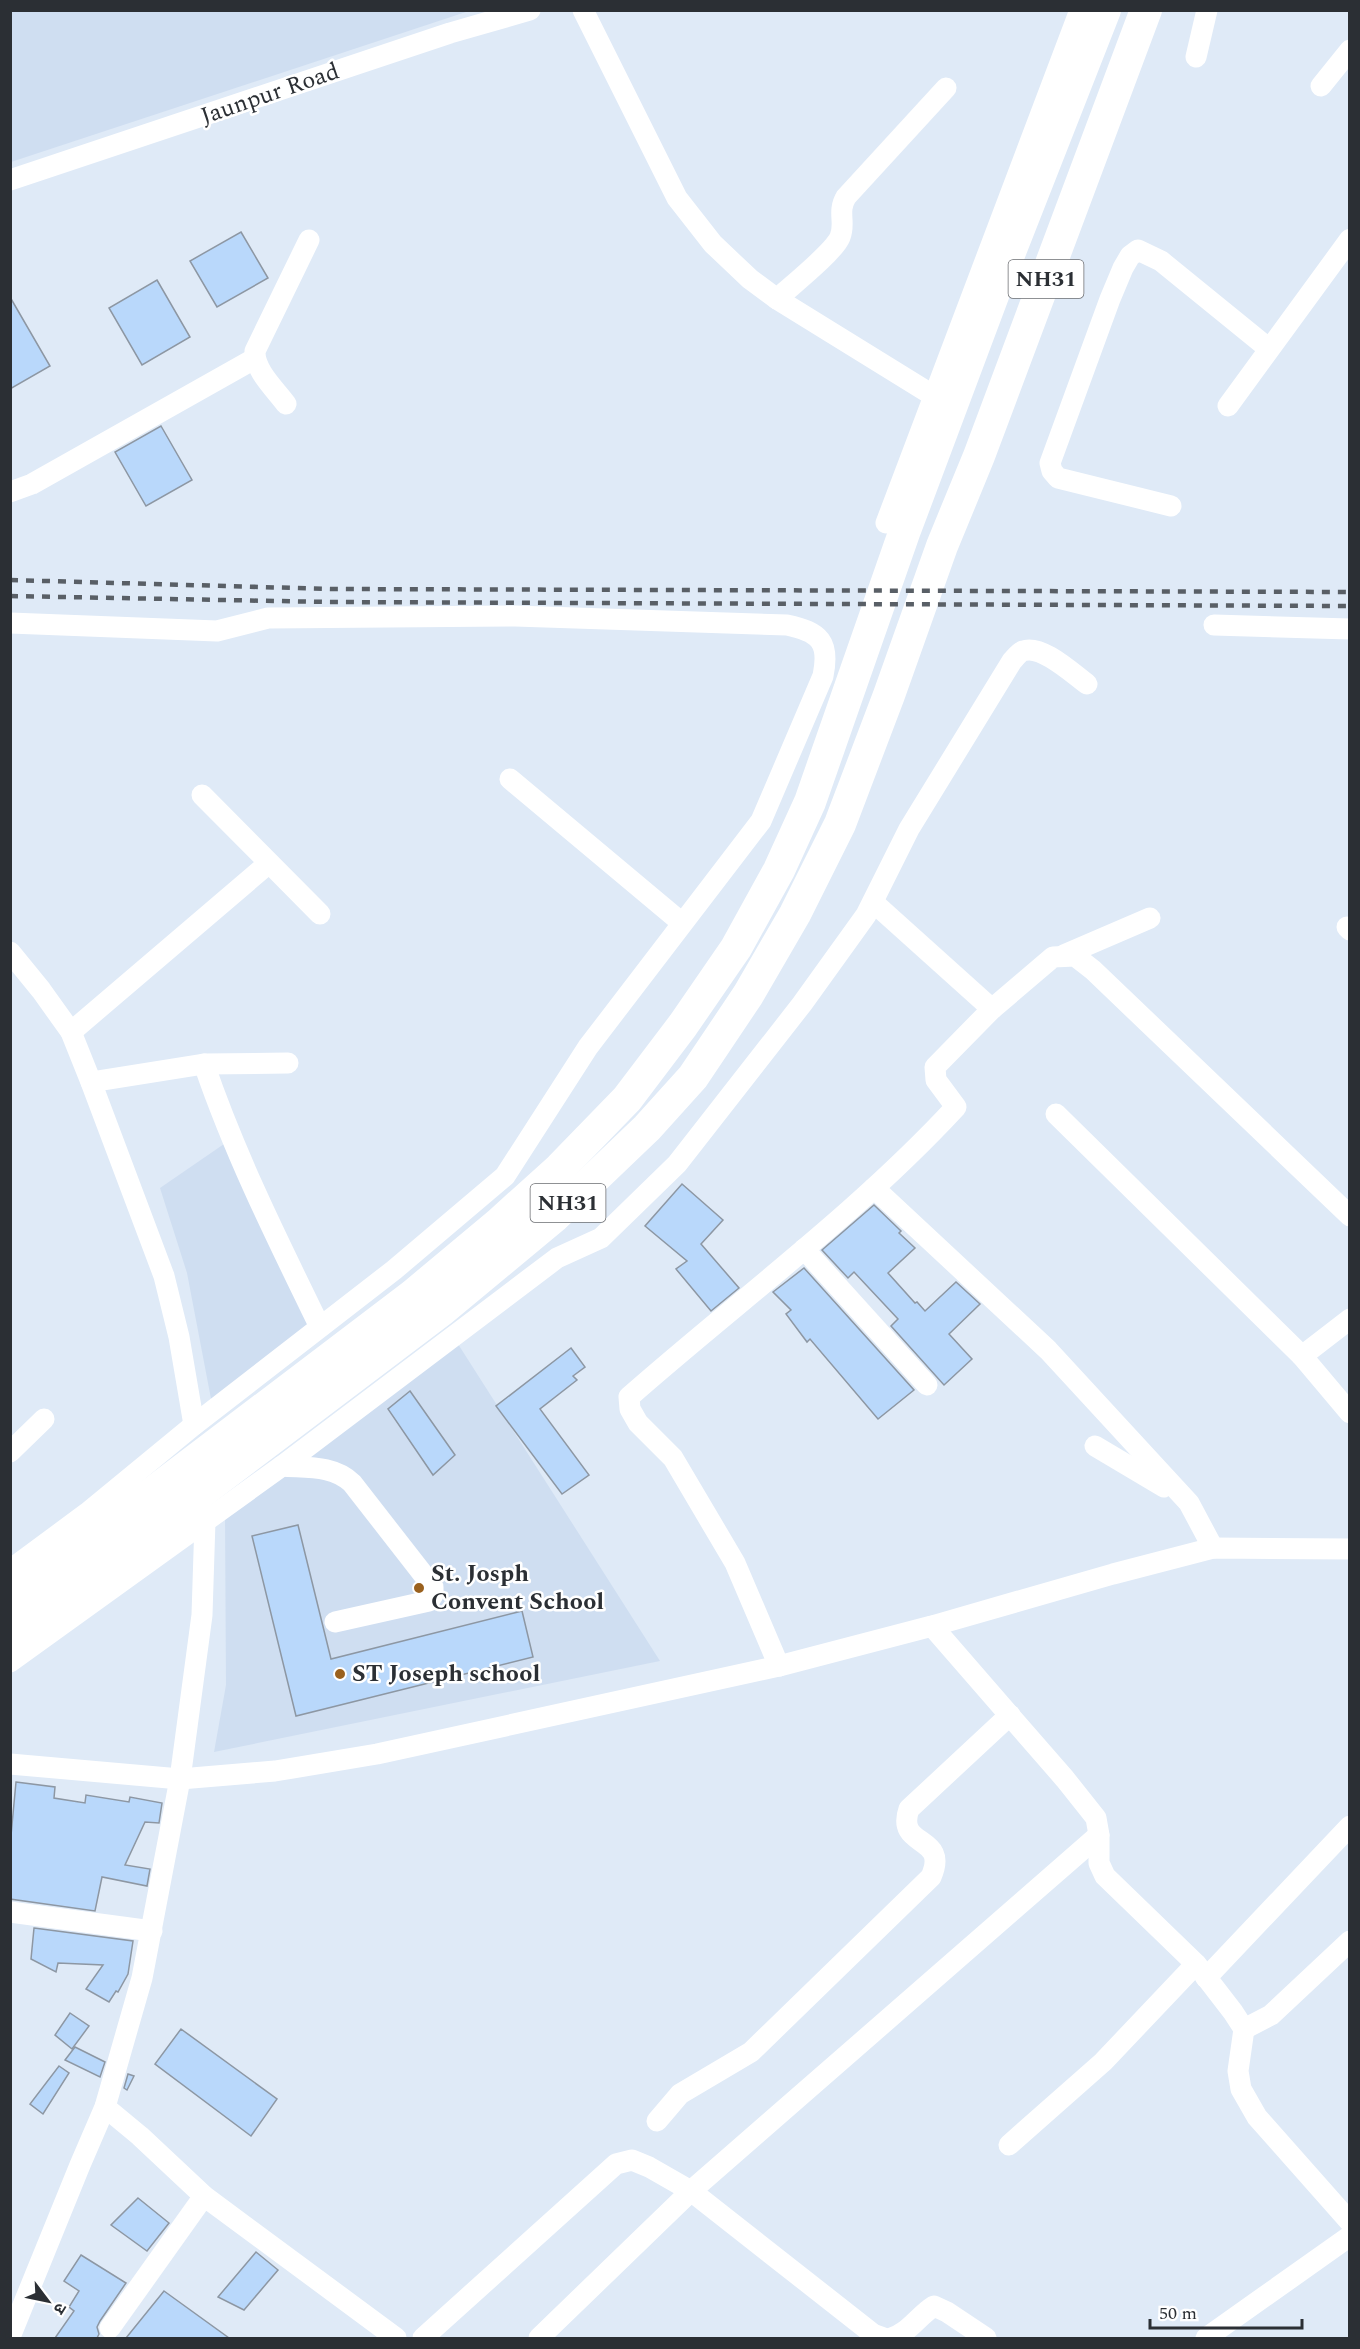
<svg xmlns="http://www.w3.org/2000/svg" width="1360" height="2349" viewBox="0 0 1360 2349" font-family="Spectral,'Noto Sans Devanagari',serif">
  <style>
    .built { fill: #cfdef1 }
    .building { fill: #b9d8fb; stroke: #8d97a3; stroke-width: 1.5 }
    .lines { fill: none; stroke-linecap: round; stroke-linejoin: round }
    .minor { stroke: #fff; stroke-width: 21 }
    .highway { stroke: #fff; stroke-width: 32 }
    .rail { stroke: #595f66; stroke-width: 4.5; stroke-dasharray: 8 8; stroke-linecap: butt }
    .poi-dot { fill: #9a611e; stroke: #fff; stroke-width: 2 }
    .labels { text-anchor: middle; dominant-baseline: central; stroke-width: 5; stroke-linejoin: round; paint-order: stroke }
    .shield { fill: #fff; stroke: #6b6d71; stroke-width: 1.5 }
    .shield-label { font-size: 22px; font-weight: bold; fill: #2b2f34 }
    .street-label { font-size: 24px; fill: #2b2f34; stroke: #fff }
    .poi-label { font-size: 24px; font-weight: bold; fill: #2b2f34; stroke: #fff; text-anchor: start }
  </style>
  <rect width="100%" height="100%" fill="#dfeaf7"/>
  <g class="built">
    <path d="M11 10H469V11L11 162Z"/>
    <path d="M224 1144 320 1320 212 1404 187 1273 160 1188Z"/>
    <path d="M458 1344 660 1661 214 1752 226 1685 225 1515Z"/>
  </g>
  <g class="building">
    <path d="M241 232 268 278 217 307 190 261Z"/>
    <path d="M157 280 190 337 142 365 109 308Z"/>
    <path d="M10 297 50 366 10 389Z"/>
    <path d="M161 426 192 480 146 506 115 452Z"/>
    <path d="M682 1184 723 1220 701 1244 739 1288 711 1311 676 1269 687 1261 645 1226Z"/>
    <path d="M874 1205 901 1231 899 1233 915 1248 888 1273 915 1303 917 1302 925 1311 956 1282 980 1304 949 1334 972 1359 944 1385 891 1326 898 1319 854 1272 848 1278 822 1250Z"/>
    <path d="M804 1268 914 1390 878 1419 810 1339 807 1342 786 1314 791 1310 773 1292Z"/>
    <path d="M571 1348 585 1367 573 1376 577 1380 540 1409 589 1475 562 1494 496 1406Z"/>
    <path d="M410 1391 455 1455 433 1475 388 1409Z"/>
    <path d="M298 1525 331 1659 522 1611 533 1657 296 1716 252 1536Z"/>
    <path d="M16 1782 55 1787 54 1798 85 1803 86 1795 129 1802 130 1797 162 1803 159 1823 145 1822 125 1865 150 1869 147 1886 102 1877 95 1911 10 1899V1846Z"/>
    <path d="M34 1928 133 1941 128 1974 118 1992 116 1991 109 2002 86 1989 103 1965 58 1963 56 1972 31 1959Z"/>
    <path d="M70 2013 89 2026 72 2049 55 2035Z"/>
    <path d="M181 2029 277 2099 251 2136 155 2064Z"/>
    <path d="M75 2047 105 2062 100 2077 65 2060Z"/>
    <path d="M59 2066 69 2073 43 2114 30 2104Z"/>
    <path d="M128 2074 134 2076 127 2090 124 2088Z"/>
    <path d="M138 2198 169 2223 147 2251 111 2225Z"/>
    <path d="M256 2252 278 2270 244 2310 218 2297Z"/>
    <path d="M81 2255 126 2283 100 2321 97 2327 99 2334 97 2338H55L74 2311 69 2307 79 2291 64 2281Z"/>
    <path d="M164 2291 229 2338H126Z"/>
  </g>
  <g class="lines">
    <g class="minor">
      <path d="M583 10 677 198 713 244 750 279 777 299 934 396"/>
      <path d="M1196 57 1207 10"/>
      <path d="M1321 86 1350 50"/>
      <path d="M10 180 450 33 530 10"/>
      <path d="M777 299C791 286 834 252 840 237 846 223 837 212 846 197L946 88"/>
      <path d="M286 404C275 389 254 370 255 351L309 240"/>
      <path d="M1228 406 1350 239"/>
      <path d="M10 492 32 484 254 359"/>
      <path d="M1171 506 1058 478 1052 471 1050 463 1110 299 1123 268 1130 256 1138 250 1161 261 1268 348"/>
      <path d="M886 523 1080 10"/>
      <path d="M10 623 217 631 268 618 515 616 787 625C820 632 830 642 823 676L761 821 588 1047 505 1176 394 1270 194 1425 87 1513 10 1570"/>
      <path d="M1214 625 1350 629"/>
      <path d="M510 779 682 923"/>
      <path d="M202 795 320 914"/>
      <path d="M873 902 992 1009"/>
      <path d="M1347 927 1350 930"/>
      <path d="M10 952 41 990 71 1032 91 1082 164 1276 179 1337 194 1425"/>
      <path d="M1064 955 1150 918"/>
      <path d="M71 1032 269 863"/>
      <path d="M204 1064C235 1155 278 1241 320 1327"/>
      <path d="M91 1082 204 1064 288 1063"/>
      <path d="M1056 1114 1302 1356 1350 1413"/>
      <path d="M874 1188 1048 1350 1189 1503 1213 1548"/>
      <path d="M804 1249 927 1385"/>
      <path d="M1302 1356 1350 1319"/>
      <path d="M1095 1446 1164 1487"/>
      <path d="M10 1452 44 1419"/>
      <path d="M282 1466C307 1468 333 1465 352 1483L433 1587V1595L429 1601 335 1622"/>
      <path d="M932 1626 1065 1779 1096 1818 1099 1835V1863L1105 1876 1196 1964 1233 2012 1244 2029 1238 2071 1241 2089 1257 2117 1350 2222"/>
      <path d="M10 1662 282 1466 557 1258 601 1238 677 1164 802 1004 866 915 909 829 1012 661C1015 658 1019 652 1023 651 1042 644 1073 674 1087 684"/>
      <path d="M779 1666 735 1563 673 1458 638 1423 630 1409 629 1397C738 1301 857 1214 956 1107L936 1080 935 1067 992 1009 1053 957 1075 956 1093 970 1350 1216"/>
      <path d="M10 1764 180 1779 275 1771 377 1754 779 1666 932 1626 1113 1574 1213 1548 1350 1549"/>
      <path d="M10 1912 152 1931"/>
      <path d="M1206 1978 1350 1826"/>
      <path d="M1244 2029 1271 2015 1350 1941"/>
      <path d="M105 2107 140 2136 204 2196 396 2338"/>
      <path d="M657 2121 680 2094 751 2052 931 1877C950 1834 895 1849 909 1809L1010 1715"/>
      <path d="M1009 2145 1103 2062 1196 1964"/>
      <path d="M110 2328 204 2196"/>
      <path d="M10 2337 80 2165 105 2107 142 1978 180 1779 202 1615 205 1521"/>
      <path d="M423 2338 616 2164 632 2160 649 2167 691 2191 873 2334 884 2338"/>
      <path d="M539 2338 691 2191 1099 1835"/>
      <path d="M891 2338C909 2333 918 2316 934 2306L947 2312 986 2338"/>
      <path d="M1206 2338 1350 2236"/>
    </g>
    <g class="highway">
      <path d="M10 1601 413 1295 498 1224 560 1168 627 1099 683 1025 736 948 779 870 810 802 904 533 997 285 1105 10"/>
      <path d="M10 1637 442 1310 554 1217 647 1128 693 1077 748 995 795 914 840 824 889 695 942 546 979 456 1146 10"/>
    </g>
    <g class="rail">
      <path d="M10 580 332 589 1350 592"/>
      <path d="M10 596 329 602 1350 606"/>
    </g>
  </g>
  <g class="poi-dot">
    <circle cx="419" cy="1588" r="6"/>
    <circle cx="340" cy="1674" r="6"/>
  </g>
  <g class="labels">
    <g class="shield">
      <rect x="1008.5" y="260" width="75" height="38" rx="4.5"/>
      <rect x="530.5" y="1184" width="75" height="38" rx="4.5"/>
    </g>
    <g class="shield-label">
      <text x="1046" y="279">NH31</text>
      <text x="568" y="1203">NH31</text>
    </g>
    <g class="street-label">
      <text transform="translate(270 94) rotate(-19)">Jaunpur Road</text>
    </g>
    <g class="poi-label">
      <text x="431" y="1574">St. Josph<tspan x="431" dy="28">Convent School</tspan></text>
      <text x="352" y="1674">ST Joseph school</text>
    </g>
  </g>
  <rect width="1360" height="2349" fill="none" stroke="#2b2f34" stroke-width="24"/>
  <g transform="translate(48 2301) rotate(122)" stroke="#ffffff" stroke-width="4.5" paint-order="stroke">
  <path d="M0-4.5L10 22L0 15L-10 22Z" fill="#2b2f34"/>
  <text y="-9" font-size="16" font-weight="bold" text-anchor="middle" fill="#2b2f34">उ</text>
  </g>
  <path d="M1150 2319v9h152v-9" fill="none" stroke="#2b2f34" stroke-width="3"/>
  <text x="1159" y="2319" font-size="18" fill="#2b2f34" stroke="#ffffff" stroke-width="4.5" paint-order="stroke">50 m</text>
</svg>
